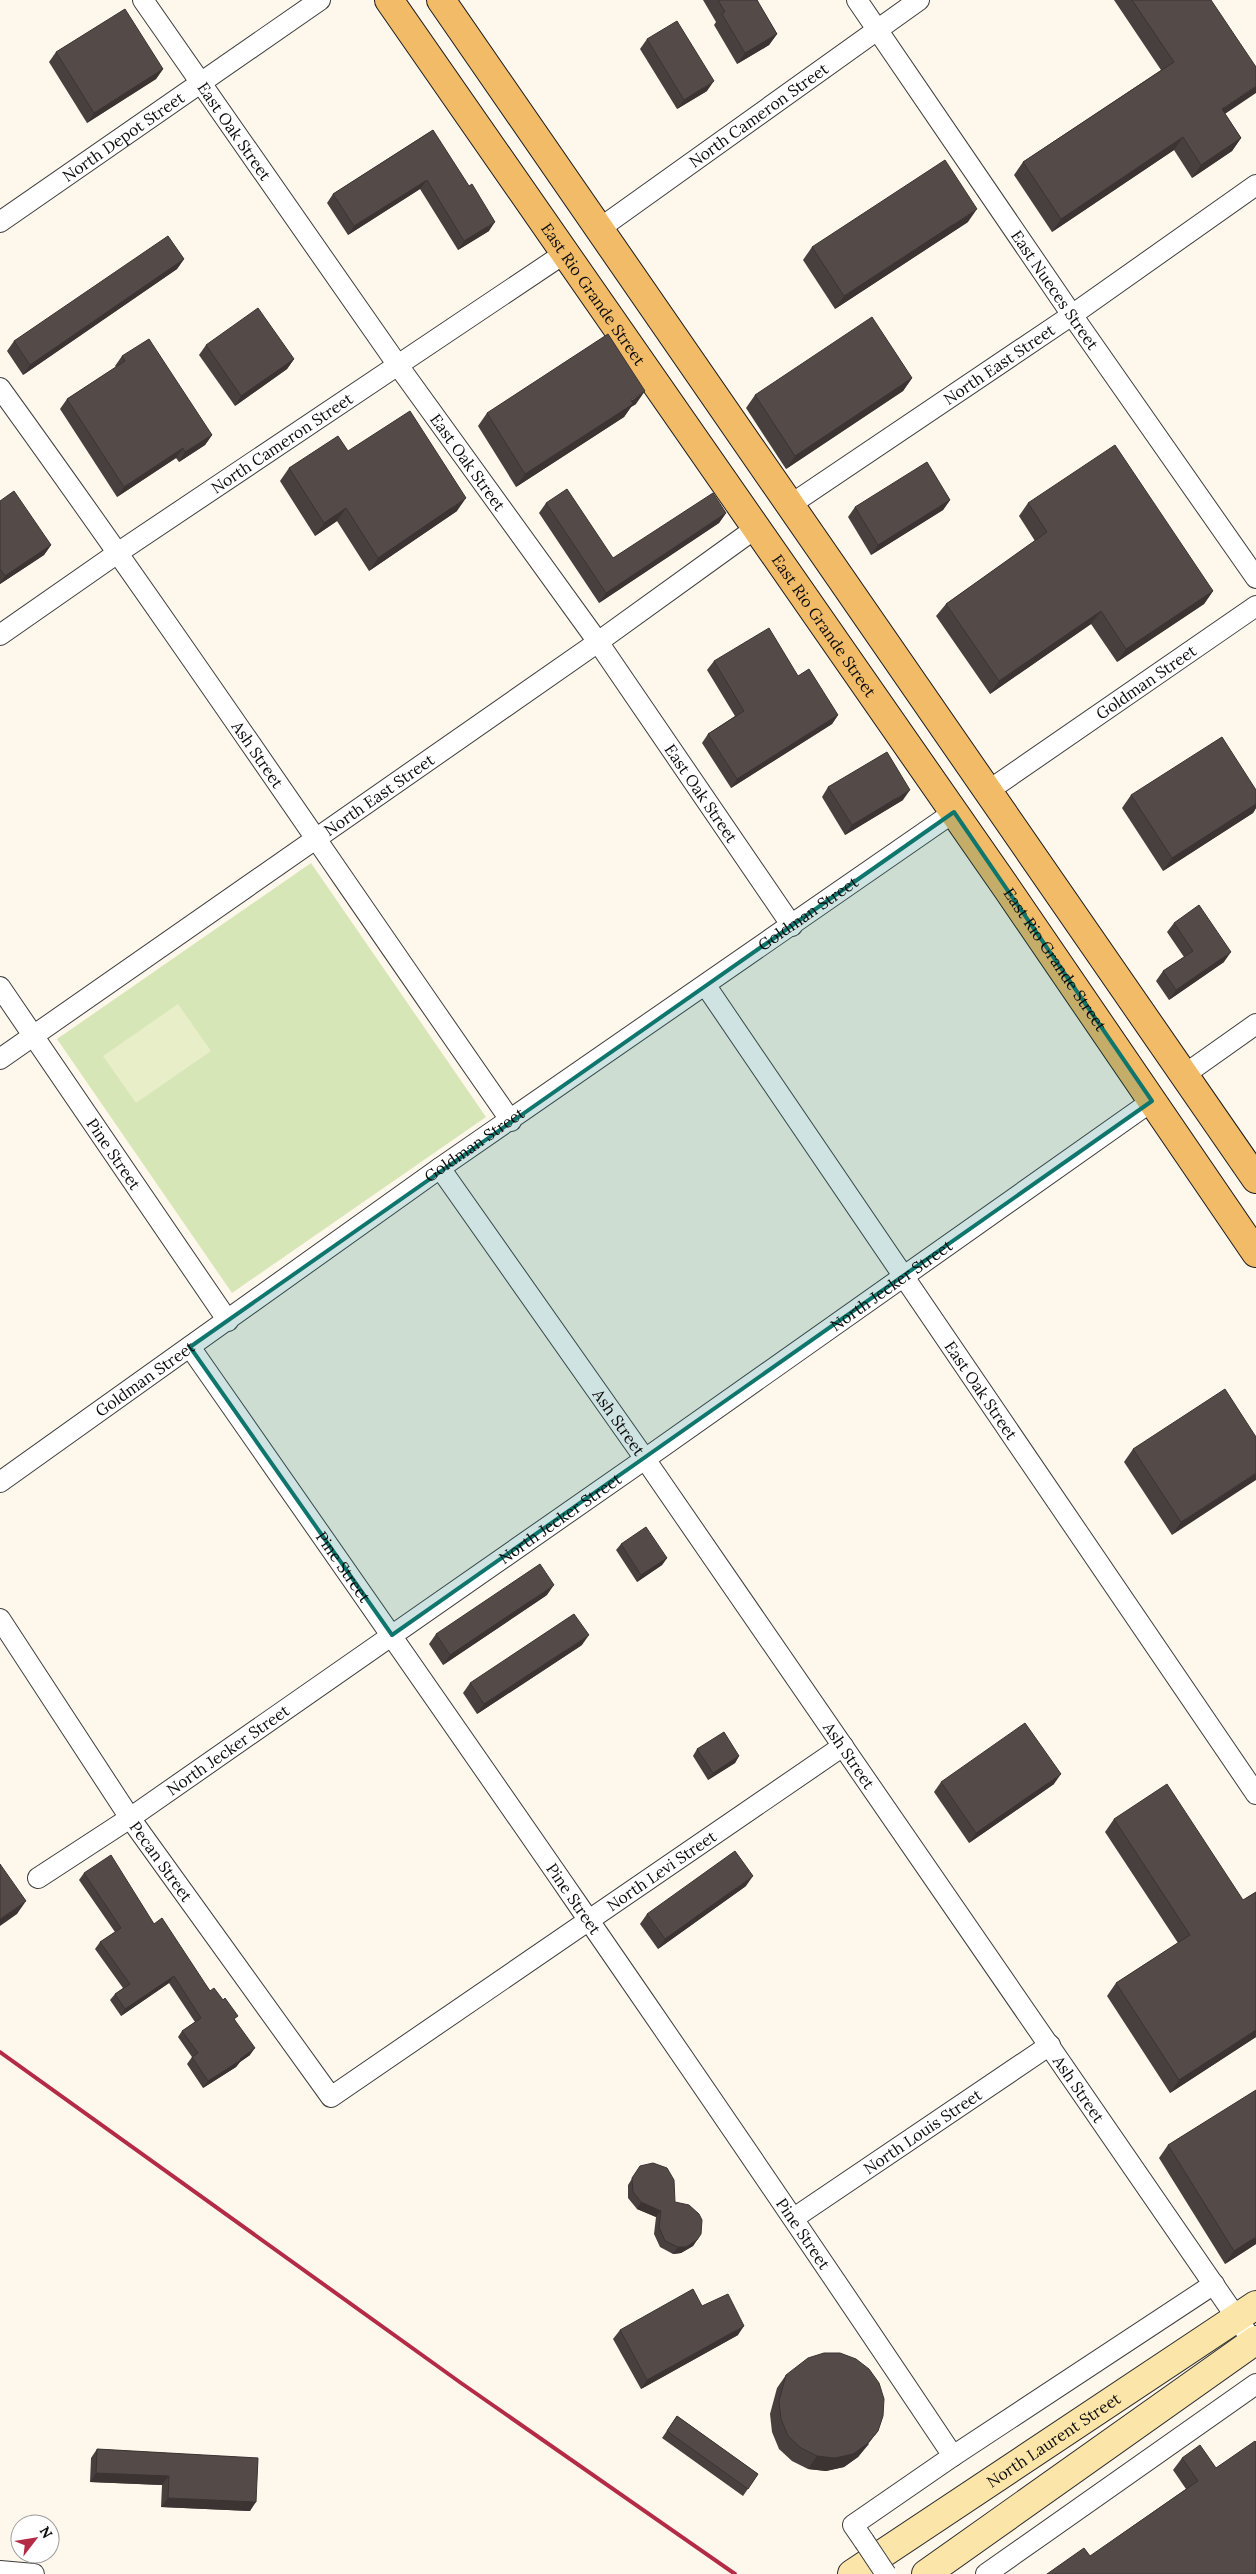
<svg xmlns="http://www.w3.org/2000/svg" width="1256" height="2574" viewBox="0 0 1256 2574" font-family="Lora,serif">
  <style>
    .green { fill: #d7e6b7 }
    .pitch { fill: #e7eec8 }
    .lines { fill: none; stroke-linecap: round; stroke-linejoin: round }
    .minor-casing { stroke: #3f3f3f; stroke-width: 22 }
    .secondary-casing { stroke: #2e2e2e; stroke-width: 30 }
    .primary-casing { stroke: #1d1d1d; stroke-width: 30 }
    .minor { stroke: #fff; stroke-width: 20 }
    .secondary { stroke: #fbe5a9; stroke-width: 28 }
    .primary { stroke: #f1bb68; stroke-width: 28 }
    .rail { stroke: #b42b47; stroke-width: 4 }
    .minor-bridge-casing { stroke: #3f3f3f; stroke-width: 22; stroke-linecap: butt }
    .minor-bridge { stroke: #fff; stroke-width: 20 }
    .wall { fill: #48403f }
    .shaded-wall { fill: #3b3433 }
    .building { fill: #544b49; stroke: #3b3433 }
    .marked { fill: #0f766e; fill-opacity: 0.2; stroke: #0f766e; stroke-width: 4; stroke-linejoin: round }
    .labels { text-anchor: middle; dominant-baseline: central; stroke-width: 5; stroke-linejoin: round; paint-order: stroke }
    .street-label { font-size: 16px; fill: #0c0c0c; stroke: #fff }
  </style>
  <rect width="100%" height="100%" fill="#fef7eb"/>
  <path class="green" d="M311 863 486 1117 232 1293 57 1039Z"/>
  <path class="pitch" d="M178 1004 211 1051 136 1103 103 1056Z"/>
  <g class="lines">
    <defs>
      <g id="minor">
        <path id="s1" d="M143 0 397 364 598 642 792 926"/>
        <path id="s2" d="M857 0 1072 315 1256 578"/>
        <path id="s3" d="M0 222 320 0"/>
        <path id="s4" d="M599 229 919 0"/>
        <path id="s5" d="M0 388C175 630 341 877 511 1121"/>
        <path id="s6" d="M790 505 1072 315 1256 185"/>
        <path id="s7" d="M0 635 119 552 565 253"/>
        <path id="s8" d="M988 791 1256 606"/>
        <path id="s9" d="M706 986 1256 1794"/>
        <path id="s10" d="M0 987 228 1321"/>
        <path id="s11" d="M0 1059 598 642 756 528"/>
        <path d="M1184 1075 1256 1024"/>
        <path id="s12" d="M440 1168 645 1459 1256 2346"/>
        <path id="s13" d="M190 1347C447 1715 704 2083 953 2456"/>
        <path id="s14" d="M0 1482 440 1168 954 812"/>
        <path id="s15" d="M0 1619 130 1818 331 2097 843 1746"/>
        <path id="s16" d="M38 1878 130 1818 645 1459 1152 1101"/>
        <path id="s17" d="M794 2218 1050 2045"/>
        <path d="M864 2541 853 2525 953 2456 1214 2284"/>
        <path d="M0 2571 34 2574"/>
        <path d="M986 2574 1256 2384"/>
      </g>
      <g id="secondary">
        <path id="s18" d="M852 2574 1256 2305"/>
        <path d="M926 2574 1256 2340"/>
      </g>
      <g id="primary">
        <path id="s19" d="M389 0 1008 890 1256 1253"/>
        <path d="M441 0 1256 1179"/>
      </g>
    </defs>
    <use href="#minor" class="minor-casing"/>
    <use href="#secondary" class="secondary-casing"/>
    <use href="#primary" class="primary-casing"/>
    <use href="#minor" class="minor"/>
    <use href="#secondary" class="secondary"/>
    <use href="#primary" class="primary"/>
    <path class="rail" d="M0 2052 461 2383 735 2574"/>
    <defs>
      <path id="minor-bridge" d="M864 2541 886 2574"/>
    </defs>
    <use href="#minor-bridge" class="minor-bridge-casing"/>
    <use href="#minor-bridge" class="minor-bridge"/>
  </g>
  <g class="wall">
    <path d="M703 0H757L777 34 769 45 737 64 714 25 716 22Z"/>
    <path d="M1114 0H1211L1225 114 1241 138 1232 151 1192 178 1174 150 1052 232 1014 175 1023 162 1161 70Z"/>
    <path d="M647 39 707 91 677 109 640 49Z"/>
    <path d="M56 52 163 69 156 79 87 123 49 62Z"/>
    <path d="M433 130 489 231 458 250 420 189 348 235 327 203 333 194Z"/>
    <path d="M968 222 835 309 803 260 812 247Z"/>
    <path d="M184 259 177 269 23 375 7 351 14 341Z"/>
    <path d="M206 345 294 359 287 369 235 406 199 355Z"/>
    <path d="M122 356 212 435 205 445 179 462 176 458 117 497 60 409 67 399 116 367 115 366Z"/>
    <path d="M912 378 903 391 786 469 746 408 755 395Z"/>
    <path d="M636 404 631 407 624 417 516 487 478 426 487 413Z"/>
    <path d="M348 451 457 511 369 571 337 521 315 536 280 481 289 468Z"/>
    <path d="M950 500 943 510 871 555 848 517 855 507Z"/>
    <path d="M0 501 51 545 44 555 0 584Z"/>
    <path d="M546 503 613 558 726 513 719 523 599 603 539 513Z"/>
    <path d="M1028 503 1213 591 1204 604 1117 662 1091 624 990 694 936 616 946 604 1035 541 1019 516Z"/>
    <path d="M714 661 838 715 832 724 731 788 702 743 708 734 735 716 707 670Z"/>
    <path d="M828 787 903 800 845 835 822 797Z"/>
    <path d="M1256 790V808L1253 813 1163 871 1122 808 1131 795Z"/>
    <path d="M1174 923 1224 962 1169 1000 1156 981 1163 971 1184 957 1167 932Z"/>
    <path d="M1256 1437 1172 1535 1124 1462 1133 1449Z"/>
    <path d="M621 1544 667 1558 662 1565 637 1582 616 1550Z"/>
    <path d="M547 1595 443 1665 429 1644 436 1634Z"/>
    <path d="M582 1645 477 1714 463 1693 470 1683Z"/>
    <path d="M697 1749 739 1756 735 1763 708 1780 693 1756Z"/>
    <path d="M941 1782 1054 1784 969 1843 934 1792Z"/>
    <path d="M1114 1819 1243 1900 1256 1892V2037L1170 2093 1107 1996 1116 1983 1178 1943 1105 1832Z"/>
    <path d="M84 1873 154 1924 235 2020 250 2055 240 2062 236 2067 203 2088 187 2064 192 2057 178 2037 182 2031 195 2022 169 1983 121 2016 110 2000 115 1994 123 1988 95 1949 100 1942 115 1932 79 1880Z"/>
    <path d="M746 1886 658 1949 640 1924 647 1914Z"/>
    <path d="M1168 2145 1256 2244 1225 2264 1159 2158Z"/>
    <path d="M640 2166 675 2202 697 2240 693 2246 681 2253 673 2254 660 2247 654 2234 656 2217 637 2209 628 2198V2185Z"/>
    <path d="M702 2306 738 2335 641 2389 613 2339 620 2330Z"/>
    <path d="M786 2375 869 2444 858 2457 844 2467 826 2471 808 2469 792 2461 779 2449 772 2432 770 2414 777 2388Z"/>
    <path d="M677 2416 758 2474 743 2496 662 2438Z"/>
    <path d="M1256 2442 1090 2556 1186 2489 1173 2470 1182 2458 1216 2468Z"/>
    <path d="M97 2449 258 2458 250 2511 161 2507 162 2485 90 2482 91 2458Z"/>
  </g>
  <g class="shaded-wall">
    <path d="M777 34 769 45 737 64 745 53Z"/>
    <path d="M163 69 156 79 87 123 94 113Z"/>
    <path d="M714 81 707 91 677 109 684 100Z"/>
    <path d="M1256 86V93L1213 122 1222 109Z"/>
    <path d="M1183 137 1174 150 1052 232 1061 219Z"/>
    <path d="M1241 138 1232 151 1192 178 1201 165Z"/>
    <path d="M427 180 420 189 348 235 354 226Z"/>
    <path d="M977 209 968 222 835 309 844 296Z"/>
    <path d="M495 222 489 231 458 250 464 241Z"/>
    <path d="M184 259 177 269 23 375 30 365Z"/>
    <path d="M294 359 287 369 235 406 241 396Z"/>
    <path d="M912 378 903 391 786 469 795 456Z"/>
    <path d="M645 391 636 404 631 407 624 417 516 487 525 474Z"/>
    <path d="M212 435 205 445 179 462 185 452Z"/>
    <path d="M183 448 176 458 117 497 124 487Z"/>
    <path d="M466 498 457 511 369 571 378 558Z"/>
    <path d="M950 500 943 510 871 555 878 545Z"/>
    <path d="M346 508 337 521 315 536 324 523Z"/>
    <path d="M726 513 719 523 599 603 606 593Z"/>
    <path d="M51 545 44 555 0 584V583L5 576Z"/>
    <path d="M1213 591 1204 604 1117 662 1126 649Z"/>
    <path d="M1101 611 1091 624 990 694 999 681Z"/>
    <path d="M838 715 832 724 731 788 737 779Z"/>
    <path d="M910 790 903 800 845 835 852 825Z"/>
    <path d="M1256 804V808L1253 813 1163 871 1172 858Z"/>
    <path d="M1231 952 1224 962 1169 1000 1176 990Z"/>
    <path d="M1256 1473V1480L1172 1535 1181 1522Z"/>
    <path d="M667 1558 662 1565 637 1582 641 1575Z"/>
    <path d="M554 1585 547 1595 443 1665 450 1655Z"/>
    <path d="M589 1635 582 1645 477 1714 484 1704Z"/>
    <path d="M739 1756 735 1763 708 1780 713 1773Z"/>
    <path d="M1061 1774 1054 1784 969 1843 976 1833Z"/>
    <path d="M753 1876 746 1886 658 1949 665 1939Z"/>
    <path d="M26 1901 17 1914 0 1926V1919Z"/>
    <path d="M174 1976 169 1983 121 2016 125 2009Z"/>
    <path d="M1256 2030V2037L1170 2093 1179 2080Z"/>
    <path d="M255 2048 250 2055 240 2062 236 2067 203 2088 208 2081Z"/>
    <path d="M641 2202 661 2211 656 2217 637 2209Z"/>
    <path d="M1256 2237V2244L1225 2264 1234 2251Z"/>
    <path d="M697 2240 693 2246 681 2253 673 2254 678 2247Z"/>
    <path d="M744 2326 738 2335 641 2389 647 2380Z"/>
    <path d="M878 2431 858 2457 844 2467 826 2471 808 2469 817 2456Z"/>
    <path d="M96 2473 169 2476 162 2485 90 2482Z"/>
    <path d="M168 2498 256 2502 250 2511 161 2507Z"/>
  </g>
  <g class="building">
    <path d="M718 0H757L777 34 745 53 722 14 725 12Z"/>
    <path d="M1132 0H1211L1256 67V86L1222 109 1241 138 1201 165 1183 137 1061 219 1023 162 1174 62Z"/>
    <path d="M125 9 163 69 94 113 56 52Z"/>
    <path d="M677 21 714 81 684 100 647 39Z"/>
    <path d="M433 130 469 186 472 184 495 222 464 241 427 180 354 226 333 194Z"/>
    <path d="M945 160 977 209 844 296 812 247Z"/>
    <path d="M168 236 184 259 30 365 14 341Z"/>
    <path d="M258 308 294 359 241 396 206 345Z"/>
    <path d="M872 317 912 378 795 456 755 395Z"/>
    <path d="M608 334 645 391 631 400 633 404 525 474 487 413Z"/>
    <path d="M149 339 212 435 185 452 183 448 124 487 67 399 125 361 122 356Z"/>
    <path d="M410 411 466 498 378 558 346 508 324 523 289 468 338 436 348 451Z"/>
    <path d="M1115 445 1213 591 1126 649 1101 611 999 681 946 604 1047 532 1028 503Z"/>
    <path d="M927 462 950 500 878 545 855 507Z"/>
    <path d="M567 489 613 558 713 493 726 513 606 593 546 503Z"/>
    <path d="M14 491 51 545 5 576 0 569V501Z"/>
    <path d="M769 628 798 676 809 669 838 715 737 779 708 734 744 711 714 661Z"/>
    <path d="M1222 737 1256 790V804L1172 858 1131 795Z"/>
    <path d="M887 752 910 790 852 825 828 787Z"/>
    <path d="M1199 905 1231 952 1176 990 1163 971 1193 951 1174 923Z"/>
    <path d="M1225 1389 1256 1437V1473L1181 1522 1133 1449Z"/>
    <path d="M646 1527 667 1558 641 1575 621 1544Z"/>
    <path d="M540 1564 554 1585 450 1655 436 1634Z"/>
    <path d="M574 1614 589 1635 484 1704 470 1683Z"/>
    <path d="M1025 1723 1061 1774 976 1833 941 1782Z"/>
    <path d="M724 1732 739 1756 713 1773 697 1749Z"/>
    <path d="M1167 1784 1243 1900 1256 1892V2030L1179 2080 1116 1983 1190 1935 1114 1819Z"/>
    <path d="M735 1851 753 1876 665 1939 647 1914Z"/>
    <path d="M111 1855 154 1924 162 1918 210 1991 214 1988 223 2000 225 1998 238 2016 234 2019 255 2048 240 2059 241 2060 208 2081 192 2057 198 2053 182 2031 201 2018 174 1976 125 2009 115 1994 130 1984 100 1942 121 1928 84 1873Z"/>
    <path d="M0 1864 26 1901 0 1919Z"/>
    <path d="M1256 2090V2237L1234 2251 1168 2145Z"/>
    <path d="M653 2163 667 2168 674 2180 675 2202 689 2205 699 2214 702 2220 701 2234 697 2240 686 2247H678L665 2241 659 2227 661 2211 641 2202 633 2192 632 2178 640 2166Z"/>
    <path d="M693 2289 702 2306 728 2294 744 2326 647 2380 620 2330Z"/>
    <path d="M824 2353H840L856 2359 869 2369 879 2383 884 2399 883 2416 878 2431 867 2444 853 2454 835 2458 817 2456 801 2448 788 2436 781 2419 779 2401 786 2375 808 2358Z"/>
    <path d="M677 2416 758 2474 748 2489 667 2431Z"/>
    <path d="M1255 2441 1256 2442V2574H1047L1084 2548 1090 2556 1198 2481 1182 2458 1200 2445 1216 2468Z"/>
    <path d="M97 2449 258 2458 256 2502 168 2498 169 2476 96 2473Z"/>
  </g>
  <path class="marked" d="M954 812 1152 1101 392 1635 190 1347Z"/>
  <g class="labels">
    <g class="street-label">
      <text stroke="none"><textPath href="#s4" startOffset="196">North Cameron Street</textPath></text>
      <text stroke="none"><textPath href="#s1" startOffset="160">East Oak Street</textPath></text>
      <text stroke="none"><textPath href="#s3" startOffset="150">North Depot Street</textPath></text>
      <text stroke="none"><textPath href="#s2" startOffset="351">East Nueces Street</textPath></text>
      <text stroke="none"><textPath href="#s19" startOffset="358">East Rio Grande Street</textPath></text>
      <text stroke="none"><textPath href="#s6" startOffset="252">North East Street</textPath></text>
      <text stroke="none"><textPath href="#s7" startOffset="341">North Cameron Street</textPath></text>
      <text stroke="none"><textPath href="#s1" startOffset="565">East Oak Street</textPath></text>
      <text stroke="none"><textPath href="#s19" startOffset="762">East Rio Grande Street</textPath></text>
      <text stroke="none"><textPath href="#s8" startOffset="192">Goldman Street</textPath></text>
      <text stroke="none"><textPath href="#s5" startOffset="448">Ash Street</textPath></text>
      <text stroke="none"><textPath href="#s1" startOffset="970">East Oak Street</textPath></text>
      <text stroke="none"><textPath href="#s11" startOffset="462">North East Street</textPath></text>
      <text stroke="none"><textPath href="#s14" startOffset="988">Goldman Street</textPath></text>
      <text stroke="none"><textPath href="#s19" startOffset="1168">East Rio Grande Street</textPath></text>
      <text stroke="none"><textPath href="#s14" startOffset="582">Goldman Street</textPath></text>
      <text stroke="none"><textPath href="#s10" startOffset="202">Pine Street</textPath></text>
      <text stroke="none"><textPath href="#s16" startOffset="1039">North Jecker Street</textPath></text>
      <text stroke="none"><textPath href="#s14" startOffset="178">Goldman Street</textPath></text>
      <text stroke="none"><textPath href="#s9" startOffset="489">East Oak Street</textPath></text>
      <text stroke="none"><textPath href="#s12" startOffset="311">Ash Street</textPath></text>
      <text stroke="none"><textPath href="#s16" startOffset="634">North Jecker Street</textPath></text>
      <text stroke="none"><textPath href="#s13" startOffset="268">Pine Street</textPath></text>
      <text stroke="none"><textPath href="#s16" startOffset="229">North Jecker Street</textPath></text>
      <text stroke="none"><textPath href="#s12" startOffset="716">Ash Street</textPath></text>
      <text stroke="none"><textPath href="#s15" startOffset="291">Pecan Street</textPath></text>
      <text stroke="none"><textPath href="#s15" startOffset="982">North Levi Street</textPath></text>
      <text stroke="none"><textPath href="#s13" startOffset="672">Pine Street</textPath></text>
      <text stroke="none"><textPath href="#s12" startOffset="1121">Ash Street</textPath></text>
      <text stroke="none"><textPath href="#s17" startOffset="155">North Louis Street</textPath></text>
      <text stroke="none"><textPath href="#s13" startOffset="1078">Pine Street</textPath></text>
      <text stroke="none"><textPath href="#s18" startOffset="242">North Laurent Street</textPath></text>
    </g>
  </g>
  <g transform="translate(35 2539) rotate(59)"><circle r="24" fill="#ffffff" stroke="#9e9e9e"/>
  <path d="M0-4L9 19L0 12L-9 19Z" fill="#b42b47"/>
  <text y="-8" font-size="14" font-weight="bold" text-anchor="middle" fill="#0c0c0c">N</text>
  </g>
</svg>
